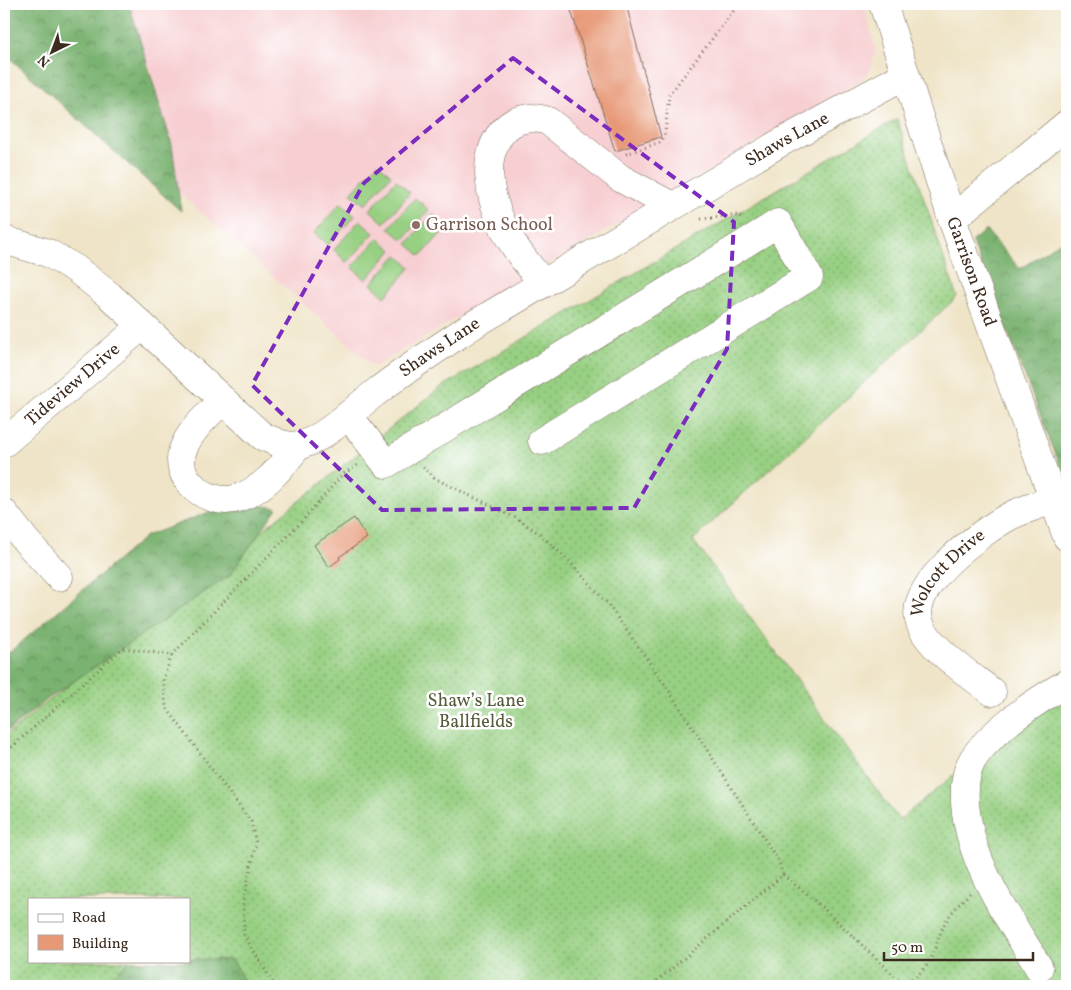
<svg xmlns="http://www.w3.org/2000/svg" width="1071" height="990" viewBox="0 0 1071 990" font-family="Vollkorn,serif">
  <style>
    .built { fill: #f7cfd2 }
    .grass { fill: url(#grass-dots); stroke: #6a7d50; fill-rule: evenodd }
    .forest { fill: url(#forest-crowns); stroke: #5a6e48 }
    .pitch { fill: #98d083; stroke: #6a7d50 }
    .building { fill: #e79876 }
    .lines { fill: none; stroke-linecap: round; stroke-linejoin: round }
    .minor-casing { stroke: #7a6b59; stroke-width: 29 }
    .path { stroke: #7a6b59; stroke-width: 3; stroke-dasharray: 1 4; stroke-linecap: butt }
    .minor { stroke: #fff; stroke-width: 28 }
    .marked { fill: none; stroke: #7b2cbf; stroke-width: 4; stroke-dasharray: 10 6; stroke-linejoin: round }
    .education-dot { fill: #8d6e63; stroke: #fff; stroke-width: 2 }
    .labels { text-anchor: middle; dominant-baseline: central; stroke-width: 5; stroke-linejoin: round; paint-order: stroke }
    .street-label { font-size: 18px; fill: #3b2a1e; stroke: #fff }
    .education-label { font-size: 18px; fill: #785e54; stroke: #fff; text-anchor: start }
    .park-label { font-size: 18px; fill: #575c3c; stroke: #fff }
  </style>
  <defs>
    <pattern id="grass-dots" width="8" height="8" patternUnits="userSpaceOnUse" patternTransform="scale(1.25)"><rect width="8" height="8" fill="#98d083"/><path d="M2 2h.1M6 6h.1" fill="none" stroke="#7da96b" stroke-width="1.8" stroke-linecap="round"/></pattern>
    <pattern id="forest-crowns" width="20" height="18" patternUnits="userSpaceOnUse" patternTransform="scale(1.25)"><rect width="20" height="18" fill="#7ab271"/><path d="M2 6a3 3 0 1 1 6 0M12 15a3 3 0 1 1 6 0" fill="none" stroke="#65915c"/></pattern>
  </defs>
  <rect width="100%" height="100%" fill="#fff"/>
  <filter id="ink" filterUnits="userSpaceOnUse"><feTurbulence type="fractalNoise" baseFrequency=".02" numOctaves="2"/><feDisplacementMap in="SourceGraphic" scale="10" xChannelSelector="R" yChannelSelector="G"/><feConvolveMatrix kernelMatrix="1 2 1 2 8 2 1 2 1" color-interpolation-filters="sRGB"/></filter>
  <filter id="wash" filterUnits="userSpaceOnUse"><feTurbulence type="fractalNoise" baseFrequency=".0096" numOctaves="4" result="noise"/><feDisplacementMap in="SourceGraphic" scale="20" xChannelSelector="R" yChannelSelector="G"/><feGaussianBlur stdDeviation="1.12" result="paint"/><feColorMatrix in="noise" values="0 0 0 0 0 0 0 0 0 0 0 0 0 0 0 0 0 1.4 0 .05"/><feComposite in="paint" operator="in"/></filter>
  <g filter="url(#wash)">
    <rect width="100%" height="100%" fill="#efe4c7"/>
    <path class="built" d="M4 4H864L876 51 869 71 860 82 374 367 4 36Z"/>
    <path class="grass" d="M897 119 957 297 693 540 899 820 1067 683V986H4V737L440 388ZM29 899H189V961H29Z"/>
    <g class="forest">
      <path d="M4 4H129L172 145 181 211 4 53Z"/>
      <path d="M986 230 1020 269 1067 237V483L972 241Z"/>
      <path d="M236 502 277 508 230 575 49 698 4 734V657L146 536Z"/>
      <path d="M189 959 233 960 246 986H100L130 961H189Z"/>
    </g>
    <g class="pitch">
      <path d="M378 163 391 175 365 205 351 193Z"/>
      <path d="M396 180 410 193 384 223 370 210Z"/>
      <path d="M415 198 429 210 403 240 389 228Z"/>
      <path d="M341 203 355 216 328 245 314 233Z"/>
      <path d="M433 214 447 227 421 256 407 244Z"/>
      <path d="M360 220 374 233 347 263 334 250Z"/>
      <path d="M378 238 392 250 366 280 352 267Z"/>
      <path d="M397 255 411 267 385 297 371 284Z"/>
    </g>
    <g id="blocks">
      <g class="building">
        <path d="M569 4H626L661 137 615 151Z"/>
        <path d="M354 518 367 538 339 557 340 559 329 567 314 545Z"/>
      </g>
    </g>
  </g>
  <g filter="url(#ink)">
    <use href="#blocks" fill-opacity="0" stroke="#7a6b59" stroke-width="1"/>
    <g class="lines">
      <defs>
        <g id="minor">
          <path id="s1" d="M883 4 952 219 1067 537"/>
          <path d="M952 219 1067 124"/>
          <path id="s2" d="M4 240 48 253 76 269 110 296 262 436C274 441 286 448 299 445 323 441 355 408 375 393 406 369 440 347 473 325L778 144 905 75"/>
          <path d="M543 284C530 266 513 248 504 228 489 197 479 154 506 128 518 117 533 116 548 121L620 178 672 206"/>
          <path d="M223 400C209 414 192 428 184 447 170 478 209 508 238 498 265 489 281 467 298 446"/>
          <path d="M348 415 386 464 778 223 809 277 542 441"/>
          <path id="s3" d="M4 443 142 326"/>
          <path d="M4 513 26 541 59 577"/>
          <path id="s4" d="M992 692C972 676 925 646 919 620 910 583 981 532 1010 516 1024 509 1039 505 1053 500"/>
          <path d="M1039 968C1008 916 970 865 965 803 964 788 965 772 973 759 992 730 1038 700 1067 683"/>
        </g>
      </defs>
      <use href="#minor" class="minor-casing"/>
      <g class="path">
        <path d="M626 154 661 142 665 133 669 95 739 4"/>
        <path d="M701 219 738 215 742 220"/>
        <path d="M423 467 434 478 516 518 540 534 569 561 607 603 664 683 778 860 783 875 651 986"/>
        <path d="M172 655 301 522 343 474 358 465"/>
        <path d="M4 754 123 648 172 655 163 679 166 707 251 822 256 843 243 903 244 935 275 986"/>
        <path d="M783 875 821 906 901 982C932 974 932 952 943 927 949 914 960 903 970 893"/>
      </g>
      <use href="#minor" class="minor"/>
    </g>
  </g>
  <path class="marked" d="M513 58 734 222 727 349 634 508 382 510 252 385 364 183Z"/>
  <circle class="education-dot" cx="416" cy="225" r="5"/>
  <g class="labels">
    <g class="street-label">
      <text stroke="none"><textPath href="#s2" startOffset="944">Shaws Lane</textPath></text>
      <text stroke="none"><textPath href="#s1" startOffset="282">Garrison Road</textPath></text>
      <text stroke="none"><textPath href="#s2" startOffset="539">Shaws Lane</textPath></text>
      <text stroke="none"><textPath href="#s3" startOffset="90">Tideview Drive</textPath></text>
      <text stroke="none"><textPath href="#s4" startOffset="162">Wolcott Drive</textPath></text>
    </g>
    <g class="education-label">
      <text x="426" y="225">Garrison School</text>
    </g>
    <g class="park-label">
      <text x="476" y="701">Shaw’s Lane<tspan x="476" dy="21">Ballfields</tspan></text>
    </g>
  </g>
  <rect width="1071" height="990" fill="none" stroke="#fff" stroke-width="20"/>
  <rect x="28" y="898" width="162" height="65" fill="#ffffff" stroke="#b1aaa5"/>
  <rect x="38" y="914" width="25" height="8" fill="#ffffff" stroke="#b1aaa5"/>
  <text x="72" y="922" font-size="15" fill="#3b2a1e">Road</text>
  <rect x="38" y="935" width="25" height="15" fill="#e79876" stroke="#b1aaa5"/>
  <text x="72" y="948" font-size="15" fill="#3b2a1e">Building</text>
  <g transform="translate(52 52) rotate(222)" stroke="#ffffff" stroke-width="4" paint-order="stroke">
  <path d="M0-4L9 19L0 12L-9 19Z" fill="#3b2a1e"/>
  <text y="-8" font-size="14" font-weight="bold" text-anchor="middle" fill="#3b2a1e">N</text>
  </g>
  <path d="M884 952v8h149v-8" fill="none" stroke="#3b2a1e" stroke-width="2.5"/>
  <text x="891" y="952" font-size="15" fill="#3b2a1e" stroke="#ffffff" stroke-width="4" paint-order="stroke">50 m</text>
</svg>
